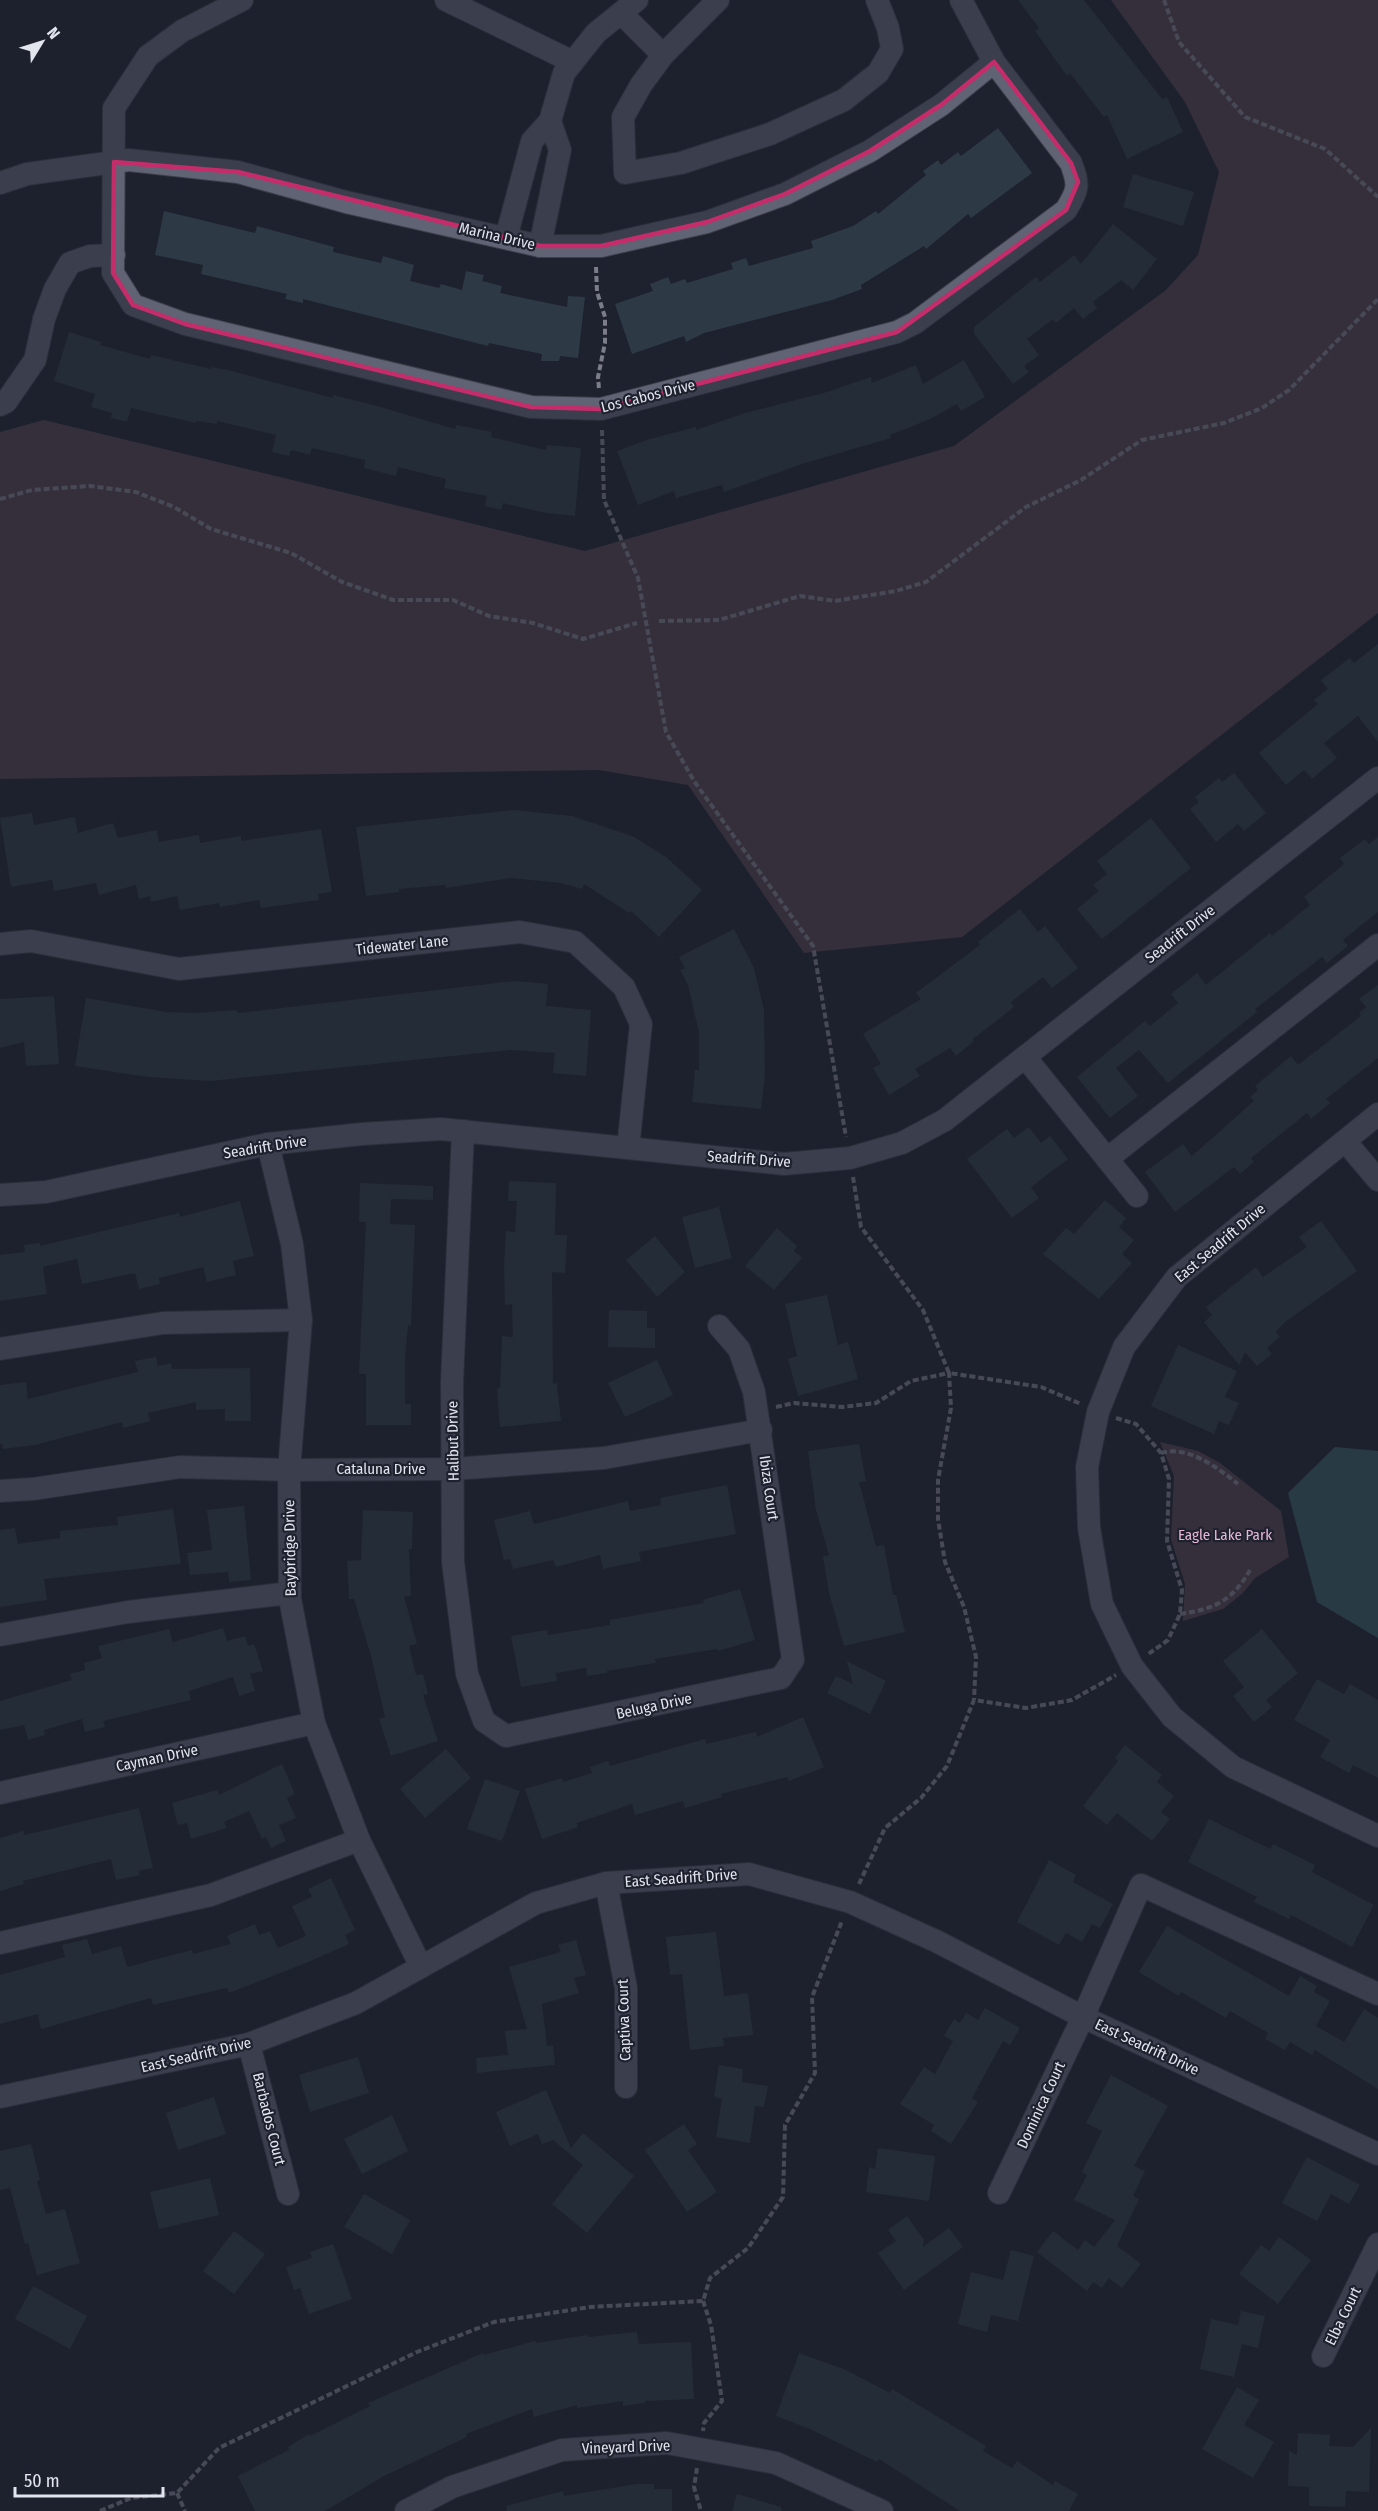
<svg xmlns="http://www.w3.org/2000/svg" width="1378" height="2511" viewBox="0 0 1378 2511" font-family="'Fira Sans Condensed',sans-serif">
  <style>
    .green { fill: #51424b }
    .water { fill: #375a5f }
    .building { fill: #2d3a45 }
    .lines { fill: none; stroke-linecap: round; stroke-linejoin: round }
    .minor-casing { stroke: #3d3f4a; stroke-width: 24 }
    .path { stroke: #7b7d88; stroke-width: 4; stroke-dasharray: 6 3; stroke-linecap: butt }
    .minor { stroke: #5f6373; stroke-width: 22 }
    .marked { fill: none; stroke: #c52c6a; stroke-width: 4.5; stroke-linejoin: round }
    .labels { text-anchor: middle; dominant-baseline: central; stroke-width: 4.5; stroke-linejoin: round; paint-order: stroke }
    .street-label { font-size: 15px; fill: #e3e5ee; stroke: #1e212e }
    .park-label { font-size: 15px; fill: #e7b5d5; stroke: #1e212e }
  </style>
  <rect width="100%" height="100%" fill="#1e212e"/>
  <g class="green">
    <path d="M1111 0H1378V613L962 937 804 953 688 785 599 770 0 779V432L44 420 585 551 954 446 1166 290 1198 255 1219 172 1185 102Z"/>
    <path d="M1160 1442 1198 1451 1220 1463 1281 1511 1289 1557 1255 1578 1243 1593 1223 1609 1183 1621 1185 1584 1171 1539 1174 1476Z"/>
  </g>
  <path class="water" d="M1335 1447 1378 1451V1638L1317 1602 1288 1493Z"/>
  <g class="building">
    <path d="M1018 0H1084L1162 99 1167 97 1183 132 1127 159 1107 115 1104 117 1070 73 1067 76 1035 31 1039 28Z"/>
    <path d="M998 128 1032 173 971 218 968 214 926 249 924 246 861 285 862 289 832 300 704 333 686 342 684 336 632 354 615 304 653 291 650 284 668 277 671 284 685 279 687 283 733 269 731 263 746 258 749 266 813 248 811 241 853 226 876 211 878 214 926 175 923 171 938 160 941 165 958 152 961 156Z"/>
    <path d="M1133 174 1194 192 1183 226 1123 207Z"/>
    <path d="M164 211 255 233 257 226 334 247 333 252 381 263 383 256 414 265 410 281 439 288 441 284 462 290 466 271 484 275 482 281 502 286 500 293 567 307 568 296 585 297 578 358 560 356 559 361H541L542 354 489 343 488 346 303 299V303L285 299 287 294 201 274 203 265 155 255Z"/>
    <path d="M1113 224 1157 259 1133 290 1121 280 1093 302 1097 308 1083 319 1074 308 1056 323 1053 319 1027 339 1039 355 1024 366 1029 372 1013 384 974 334V327L1036 277 1040 282 1074 255 1081 264Z"/>
    <path d="M69 332 101 342 100 345 150 359 151 355 211 369V367L228 370 333 398V395L370 404 455 429 456 425 492 432 491 437 546 450 547 445 581 448 575 516 546 513 503 503 501 510 485 506 487 496 444 488 446 479 398 467 396 476 364 468 365 460 312 448 310 455 291 450 289 456 272 452 276 435 217 421V424L197 421 196 423 131 408 127 422 111 418 112 413 91 407 95 394 54 381Z"/>
    <path d="M964 360 985 397 961 411 957 404 930 419 890 435 891 438 802 464 724 492 722 485 676 498 674 491 638 505 617 451 650 439 696 427V430L745 413 827 392 871 377 872 383 916 365 923 384Z"/>
    <path d="M1378 644V742L1358 716 1324 743 1337 758 1312 779 1304 770 1286 785 1259 753 1318 704 1314 700 1328 689 1321 680 1350 658 1354 663Z"/>
    <path d="M1234 773 1266 813 1244 831 1238 824 1216 842 1190 809 1199 802 1195 797 1219 778 1222 782Z"/>
    <path d="M515 810 572 816 634 837 666 857 702 890 659 937 631 911 629 913 584 884 582 889 561 883 510 878 446 888 445 885 399 889V892L366 896 356 827Z"/>
    <path d="M32 813 34 825 75 817 78 833 113 823 118 838 157 830 159 842 199 835 200 843 241 836V841L321 829 332 892 318 894 319 900 261 908 259 900 220 907 219 903 180 910 177 896 151 902 150 896 139 899 136 885 99 895 96 883 54 891 52 880 11 887 0 818Z"/>
    <path d="M1151 818 1191 868 1102 939 1077 909 1099 891 1093 885 1107 874 1097 861Z"/>
    <path d="M1378 837V912L1343 940 1348 946 1327 963 1322 957 1255 1009 1257 1012 1168 1083 1139 1050 1116 1068 1138 1096 1110 1118 1077 1077 1145 1021 1150 1026 1178 1003 1171 994 1197 973 1206 985 1270 933 1272 936 1310 905 1304 897 1344 864 1340 858 1365 839 1369 844Z"/>
    <path d="M1020 909 1038 932 1045 926 1078 968 1052 988 1043 977 1011 1002 1014 1007 973 1039 974 1041 956 1056 950 1048 915 1069 920 1076 889 1095 873 1068 881 1064 863 1034 921 999 916 993 980 945 978 942Z"/>
    <path d="M734 929 754 968 764 1010 765 1075 761 1109 692 1102 695 1070H699V1033L688 985 680 970 685 968 679 957Z"/>
    <path d="M514 981 548 984 546 1006 591 1010 586 1076 553 1073 555 1053 511 1050 210 1081 148 1077 75 1066 86 998 166 1012 195 1013 237 1010 238 1013Z"/>
    <path d="M1378 985V1058L1326 1099 1330 1103 1311 1119 1307 1113 1251 1158 1254 1162 1240 1174 1234 1167 1175 1212 1145 1172 1183 1144 1192 1156 1254 1101 1250 1097 1258 1090 1255 1086 1291 1056 1298 1065 1361 1016 1359 1013 1366 1007 1359 999Z"/>
    <path d="M54 996 59 1064 26 1066 24 1042 0 1048V999Z"/>
    <path d="M1029 1127 1041 1143 1050 1136 1068 1159 1031 1187 1039 1198 1012 1218 967 1159 1007 1129 1014 1138Z"/>
    <path d="M509 1181 556 1183 555 1235H567L565 1273 552 1272 553 1384 557 1383 561 1421 500 1427 497 1389 500 1388 502 1336 513 1337 512 1304 505 1305 504 1266 506 1231 515 1232 517 1201H508Z"/>
    <path d="M360 1183 433 1186V1200L391 1199 390 1224 415 1225 411 1326 408 1325 405 1358V1404H411V1425H366V1374H359L366 1222H359Z"/>
    <path d="M1105 1200 1126 1218 1119 1227 1134 1240 1122 1254 1132 1263 1099 1299 1043 1254 1066 1228 1074 1234Z"/>
    <path d="M240 1201 254 1256 233 1261 236 1275 207 1282 203 1267 159 1278 160 1284 139 1289 135 1273 82 1284 77 1259 43 1267 47 1294 0 1301V1255L25 1252 24 1245 40 1243V1246L179 1213 180 1217Z"/>
    <path d="M719 1207 732 1258 695 1268 682 1217Z"/>
    <path d="M1321 1221 1357 1271 1285 1322 1276 1332 1280 1337 1267 1348 1272 1354 1257 1366 1245 1352 1239 1365 1204 1322 1212 1315 1206 1307 1256 1267 1263 1277 1307 1247 1299 1237Z"/>
    <path d="M777 1228 797 1246 794 1251 802 1258 774 1290 745 1266Z"/>
    <path d="M655 1236 685 1272 657 1297 626 1260Z"/>
    <path d="M827 1295 838 1345 848 1342 858 1379 798 1396 788 1359 797 1356 785 1304Z"/>
    <path d="M609 1310 647 1311V1328H655V1348L608 1347Z"/>
    <path d="M1178 1345 1237 1371 1225 1397 1239 1403 1229 1425 1219 1421 1214 1434 1151 1406Z"/>
    <path d="M156 1357 158 1366 171 1363 172 1369 250 1368 251 1421H225V1409L196 1410V1402L148 1413 150 1421 123 1428 122 1422 35 1445 3 1449 2 1444H0V1385L26 1382 28 1399 138 1372 135 1361Z"/>
    <path d="M657 1360 673 1395 625 1417 608 1383Z"/>
    <path d="M859 1444 866 1481 859 1482 876 1546 884 1545 893 1595H896L905 1632 844 1646 829 1593 823 1556 829 1555 816 1510 808 1451Z"/>
    <path d="M727 1485 736 1534 639 1552 641 1561 603 1569 600 1555 556 1567 553 1560 513 1569 510 1559 504 1560 494 1520 530 1511 534 1524 628 1501 630 1511 661 1505 660 1498Z"/>
    <path d="M244 1506 251 1580 229 1582 228 1572 190 1575 187 1553 212 1550 207 1510Z"/>
    <path d="M173 1509 181 1564 44 1579 47 1600 0 1607V1530L15 1528 18 1544 60 1538V1531L118 1525 117 1517Z"/>
    <path d="M363 1510 413 1512 412 1549H409L411 1596H404L417 1644 409 1646 416 1675 423 1674 428 1694 423 1695 438 1741 391 1756 379 1719 385 1717 371 1656 354 1599H349L347 1561 361 1560Z"/>
    <path d="M740 1589 755 1640 718 1651 717 1649 655 1659 656 1663 607 1671V1673L587 1676 586 1668 556 1673 557 1681 521 1687 511 1636 547 1630 548 1635 610 1625V1620L704 1603 703 1600Z"/>
    <path d="M223 1628 227 1641 245 1636 248 1646 254 1644 263 1671 250 1674 255 1691 239 1696 233 1677 189 1691 191 1700 103 1721 105 1727 85 1732 82 1719 44 1730 45 1735 28 1740 24 1725 0 1730V1701L72 1680 70 1674 85 1670 84 1663 102 1658 98 1646 169 1629 173 1642Z"/>
    <path d="M1262 1629 1298 1673 1266 1700 1272 1707 1254 1722 1233 1696 1244 1687 1223 1661Z"/>
    <path d="M847 1661 886 1681 870 1714 827 1693 836 1676 853 1684Z"/>
    <path d="M1317 1679 1344 1694 1350 1684 1378 1700V1778L1353 1765 1349 1773 1320 1757 1330 1740 1294 1720Z"/>
    <path d="M803 1717 824 1767 789 1781 787 1777 721 1794 722 1797 685 1808 683 1801 635 1815 632 1804 577 1823 578 1827 542 1839 525 1789 562 1778 563 1782 592 1773 590 1767 608 1761 610 1766 705 1739 706 1744 756 1732 757 1737Z"/>
    <path d="M1125 1745 1162 1775 1157 1782 1174 1796 1161 1812 1170 1819 1152 1841 1117 1813 1107 1825 1083 1806 1118 1761 1115 1758Z"/>
    <path d="M446 1749 471 1778 425 1818 400 1789Z"/>
    <path d="M282 1764 295 1794 287 1798 296 1818 279 1825 286 1841 271 1848 266 1837 262 1839 249 1811 224 1822 227 1828 191 1839 187 1823 178 1825 172 1803 217 1790 219 1795Z"/>
    <path d="M485 1779 520 1791 502 1841 467 1829Z"/>
    <path d="M139 1808 153 1868 138 1871 140 1875 116 1880 111 1859 23 1881 24 1884 0 1891V1838L23 1831 25 1835Z"/>
    <path d="M1209 1819 1270 1849 1273 1844 1315 1865 1312 1872 1374 1905 1352 1947 1291 1915 1289 1919 1254 1902 1257 1897 1188 1862Z"/>
    <path d="M1049 1860 1076 1875 1073 1882 1113 1904 1100 1928 1092 1924 1082 1942 1066 1933 1059 1945 1017 1922Z"/>
    <path d="M331 1878 355 1930 345 1935 349 1944 306 1963 229 1993 227 1988 153 2005 151 1998 41 2029 38 2014 0 2024V1975L65 1957 62 1945 87 1939 92 1954 121 1946 127 1967 192 1950 193 1954 231 1944 227 1936 255 1924 259 1935 270 1931 278 1948 306 1936 292 1906 312 1897 308 1889Z"/>
    <path d="M1167 1926 1289 1996 1300 1976 1317 1986 1314 1992 1330 2001 1316 2026 1344 2042 1364 2009 1378 2018V2089L1315 2050 1312 2055 1290 2042 1285 2050 1265 2039 1268 2033 1230 2011 1226 2018 1181 1992 1179 1996 1139 1972Z"/>
    <path d="M716 1932 724 1996 748 1993 753 2035 723 2038 724 2046 690 2050 682 1974 670 1975 666 1937Z"/>
    <path d="M576 1940 586 1975 574 1978 579 1993 542 2004 547 2046 553 2045 555 2065 477 2073 476 2058 508 2055 505 2031 527 2029 509 1967 561 1952 558 1945Z"/>
    <path d="M985 2008 1020 2028 1010 2045 1003 2041 972 2098 978 2102 951 2144 931 2131 934 2125 900 2104 924 2067 935 2074 953 2041 944 2036 954 2019 960 2023 966 2013 978 2020Z"/>
    <path d="M358 2057 369 2093 310 2112 299 2075Z"/>
    <path d="M719 2065 743 2069 742 2082 768 2086 764 2107 755 2106 750 2143 716 2137 722 2099 714 2097Z"/>
    <path d="M1111 2075 1168 2106 1134 2166 1145 2171 1133 2196 1139 2199 1117 2246 1141 2264 1122 2288 1109 2278 1102 2288 1093 2282 1087 2291 1037 2252 1053 2231 1078 2250 1085 2240 1094 2247 1115 2220 1074 2200 1087 2175 1082 2172 1102 2131 1086 2123Z"/>
    <path d="M546 2090 571 2148 583 2133 634 2176 587 2233 552 2204 583 2165 553 2140 542 2144 538 2134 510 2146 496 2112Z"/>
    <path d="M214 2097 226 2134 178 2150 166 2113Z"/>
    <path d="M392 2115 408 2151 362 2174 344 2139Z"/>
    <path d="M684 2124 697 2144 688 2150 717 2192 687 2212 645 2150Z"/>
    <path d="M31 2144 40 2180 37 2181 46 2214 65 2209 80 2263 37 2275 28 2243 25 2244 10 2188 0 2190V2151Z"/>
    <path d="M878 2148 935 2156 929 2201 866 2192 869 2167 875 2169Z"/>
    <path d="M1307 2157 1360 2185 1349 2204 1331 2194 1317 2221 1282 2203Z"/>
    <path d="M210 2178 219 2215 159 2229 150 2192Z"/>
    <path d="M364 2194 410 2220 392 2254 344 2227Z"/>
    <path d="M907 2216 924 2240 923 2247 949 2228 963 2247 904 2290 878 2253 896 2241 888 2230Z"/>
    <path d="M234 2231 265 2254 234 2294 203 2271Z"/>
    <path d="M1279 2237 1311 2260 1278 2304 1239 2274 1261 2245 1269 2251Z"/>
    <path d="M333 2244 352 2299 309 2314 300 2288 294 2290 286 2267 312 2258 310 2252Z"/>
    <path d="M1011 2250 1034 2256 1018 2321 991 2315 987 2332 958 2324 971 2272 1003 2280Z"/>
    <path d="M33 2286 87 2316 70 2349 15 2319Z"/>
    <path d="M1241 2311 1265 2316 1258 2348 1242 2344 1234 2377 1200 2369 1211 2319 1238 2325Z"/>
    <path d="M637 2332 639 2344 691 2342 694 2399 645 2401V2403L623 2406V2401L577 2408V2405L534 2417 532 2409 466 2434 467 2437 384 2476 325 2511H255L238 2476 289 2450 288 2447 309 2434 310 2436 370 2406 368 2403 483 2353 484 2355 535 2341 536 2343 588 2335V2337Z"/>
    <path d="M799 2353 846 2370 890 2393 892 2389 986 2446 983 2451 1012 2468 1017 2461 1053 2485 1055 2481 1078 2494 1069 2511H960L879 2459 877 2462 810 2429 776 2416Z"/>
    <path d="M1237 2387 1259 2400 1244 2425 1274 2442 1253 2478 1202 2449Z"/>
    <path d="M1371 2428 1369 2492 1346 2491 1345 2507 1309 2506V2487L1288 2486 1289 2451 1297 2455 1298 2433 1330 2435 1329 2446 1353 2447Z"/>
    <path d="M636 2484H654V2489H672V2511H507L506 2506 563 2491 564 2496Z"/>
    <path d="M737 2494 781 2507V2511H732Z"/>
  </g>
  <g class="lines">
    <defs>
      <g id="minor">
        <path d="M242 0 182 31 148 56 114 108 113 273 133 305 185 324 531 407 601 409 897 332 915 323 1066 210C1079 189 1079 185 1071 163L994 62 961 0"/>
        <path d="M446 0 573 62"/>
        <path d="M621 13 663 55 641 85 623 117 625 173 681 163 770 134 844 100 878 73 892 49 888 28 877 0"/>
        <path d="M663 55 718 0"/>
        <path d="M550 121 564 73 596 33 637 0"/>
        <path d="M0 183 27 174 129 160 238 172 346 202 540 246H601L707 222 785 194 870 151 941 105 994 62"/>
        <path d="M506 238 532 141 550 121 560 150 540 246"/>
        <path d="M0 405 6 402 35 360 44 319 55 289 70 263 90 256 114 255"/>
        <path d="M0 944 31 941 179 969 520 932 575 942 624 987 641 1024 628 1148"/>
        <path d="M1025 1057 1137 1196"/>
        <path d="M1378 1114 1177 1277 1124 1347 1098 1412 1087 1467 1089 1528 1102 1604 1132 1666 1172 1717 1233 1767 1378 1836"/>
        <path d="M463 1131 452 1382 453 1562 467 1674 484 1721 506 1736 781 1678 793 1660 754 1392 739 1349 719 1326"/>
        <path d="M1345 1141 1378 1180"/>
        <path d="M268 1144 292 1244 301 1320 289 1470 290 1599 314 1723 359 1840 421 1967"/>
        <path d="M1107 1159 1378 945"/>
        <path d="M0 1195 46 1192 268 1144 362 1134 441 1129 784 1164 850 1158 902 1143 945 1120 1378 778"/>
        <path d="M0 1349 163 1323 301 1320"/>
        <path d="M0 1491 33 1489 180 1467 289 1470 453 1469 604 1458 761 1430"/>
        <path d="M0 1635 128 1612 290 1593"/>
        <path d="M0 1793 314 1723"/>
        <path d="M606 1883 626 1988V2087"/>
        <path d="M0 1943 211 1895 359 1840"/>
        <path d="M249 2044 288 2194"/>
        <path d="M0 2097 249 2044 356 2003 536 1903 606 1883 749 1874 850 1902 938 1942 1083 2017 1378 2154"/>
        <path d="M999 2193 1083 2017 1141 1885 1378 1994"/>
        <path d="M1323 2356 1378 2244"/>
        <path d="M406 2511 452 2487 562 2450 667 2443 776 2463 882 2511"/>
      </g>
    </defs>
    <use href="#minor" class="minor-casing"/>
    <g class="path">
      <path d="M1164 0 1179 42 1245 117 1325 149 1378 197"/>
      <path d="M596 267 597 292 605 317V343L598 377 599 389"/>
      <path d="M602 430 604 500 638 578 666 732 694 781 813 946 846 1137"/>
      <path d="M0 499 32 490 90 486 136 492 174 507 211 529 291 553 342 582 393 600H453L489 616 533 623 583 639 637 623"/>
      <path d="M659 621 719 620 800 596 835 601 896 591 926 582 1026 507 1081 480 1142 440 1224 423 1262 408 1289 390 1378 299"/>
      <path d="M853 1177 861 1227 923 1310 949 1373 1041 1387 1081 1404"/>
      <path d="M776 1407 794 1403 842 1407 876 1403 911 1381 949 1373 951 1408 938 1480V1519L945 1562 964 1607 976 1657 974 1700"/>
      <path d="M1116 1418 1136 1424 1161 1453 1169 1479 1167 1541 1182 1590 1180 1614 1168 1640 1147 1655"/>
      <path d="M1161 1453C1188 1445 1218 1468 1238 1484"/>
      <path d="M1180 1614C1215 1609 1232 1601 1250 1570"/>
      <path d="M859 1884 885 1828 921 1798 947 1766 974 1700 1026 1708 1072 1700 1116 1675"/>
      <path d="M703 2301 711 2325 722 2401 704 2423 703 2431"/>
      <path d="M697 2468 694 2487 701 2511"/>
      <path d="M177 2493 185 2511"/>
      <path d="M100 2511 131 2498 177 2493 219 2448 417 2352 494 2322 590 2307 703 2301 710 2278 748 2248 783 2197 785 2125 815 2073 812 1997 842 1921"/>
    </g>
    <use href="#minor" class="minor"/>
  </g>
  <path d="M0 0H1378V2511H0ZM994 62 1071 163 1078 182 1066 210 897 332 601 409 531 407 185 324 133 305 113 273 114 162 238 172 540 246H601L707 222 785 194 870 151 941 105Z" fill="#1e212e" fill-opacity=".55" fill-rule="evenodd"/>
  <path class="marked" d="M994 62 1071 163 1078 182 1066 210 897 332 601 409 531 407 185 324 133 305 113 273 114 162 238 172 540 246H601L707 222 785 194 870 151 941 105Z"/>
  <g class="labels">
    <g class="street-label">
      <text transform="translate(497 236) rotate(13)">Marina Drive</text>
      <text transform="translate(648 396) rotate(-14)">Los Cabos Drive</text>
      <text transform="translate(1180 934) rotate(-38)">Seadrift Drive</text>
      <text transform="translate(402 945) rotate(-6)">Tidewater Lane</text>
      <text transform="translate(265 1147) rotate(-9)">Seadrift Drive</text>
      <text transform="translate(749 1159) rotate(4)">Seadrift Drive</text>
      <text transform="translate(1220 1243) rotate(-40)">East Seadrift Drive</text>
      <text transform="translate(453 1441) rotate(-91)">Halibut Drive</text>
      <text x="381" y="1469">Cataluna Drive</text>
      <text transform="translate(769 1488) rotate(82)">Ibiza Court</text>
      <text transform="translate(290 1548) rotate(-91)">Baybridge Drive</text>
      <text transform="translate(654 1706) rotate(-12)">Beluga Drive</text>
      <text transform="translate(157 1758) rotate(-12)">Cayman Drive</text>
      <text transform="translate(681 1878) rotate(-4)">East Seadrift Drive</text>
      <text transform="translate(624 2020) rotate(-92)">Captiva Court</text>
      <text transform="translate(1147 2047) rotate(25)">East Seadrift Drive</text>
      <text transform="translate(196 2055) rotate(-13)">East Seadrift Drive</text>
      <text transform="translate(1041 2105) rotate(-65)">Dominica Court</text>
      <text transform="translate(269 2119) rotate(76)">Barbados Court</text>
      <text transform="translate(1343 2316) rotate(-64)">Elba Court</text>
      <text transform="translate(626 2447) rotate(-2)">Vineyard Drive</text>
    </g>
    <g class="park-label">
      <text x="1225" y="1535">Eagle Lake Park</text>
    </g>
  </g>
  <g transform="translate(42 42) rotate(52)" stroke="#1e212e" stroke-width="4.5" paint-order="stroke">
  <path d="M0-4.5L10 22L0 15L-10 22Z" fill="#e3e5ee"/>
  <text y="-9" font-size="16" font-weight="bold" text-anchor="middle" fill="#e3e5ee">N</text>
  </g>
  <path d="M15 2487v9h148v-9" fill="none" stroke="#e3e5ee" stroke-width="3"/>
  <text x="24" y="2487" font-size="18" fill="#e3e5ee" stroke="#1e212e" stroke-width="4.5" paint-order="stroke">50 m</text>
</svg>
